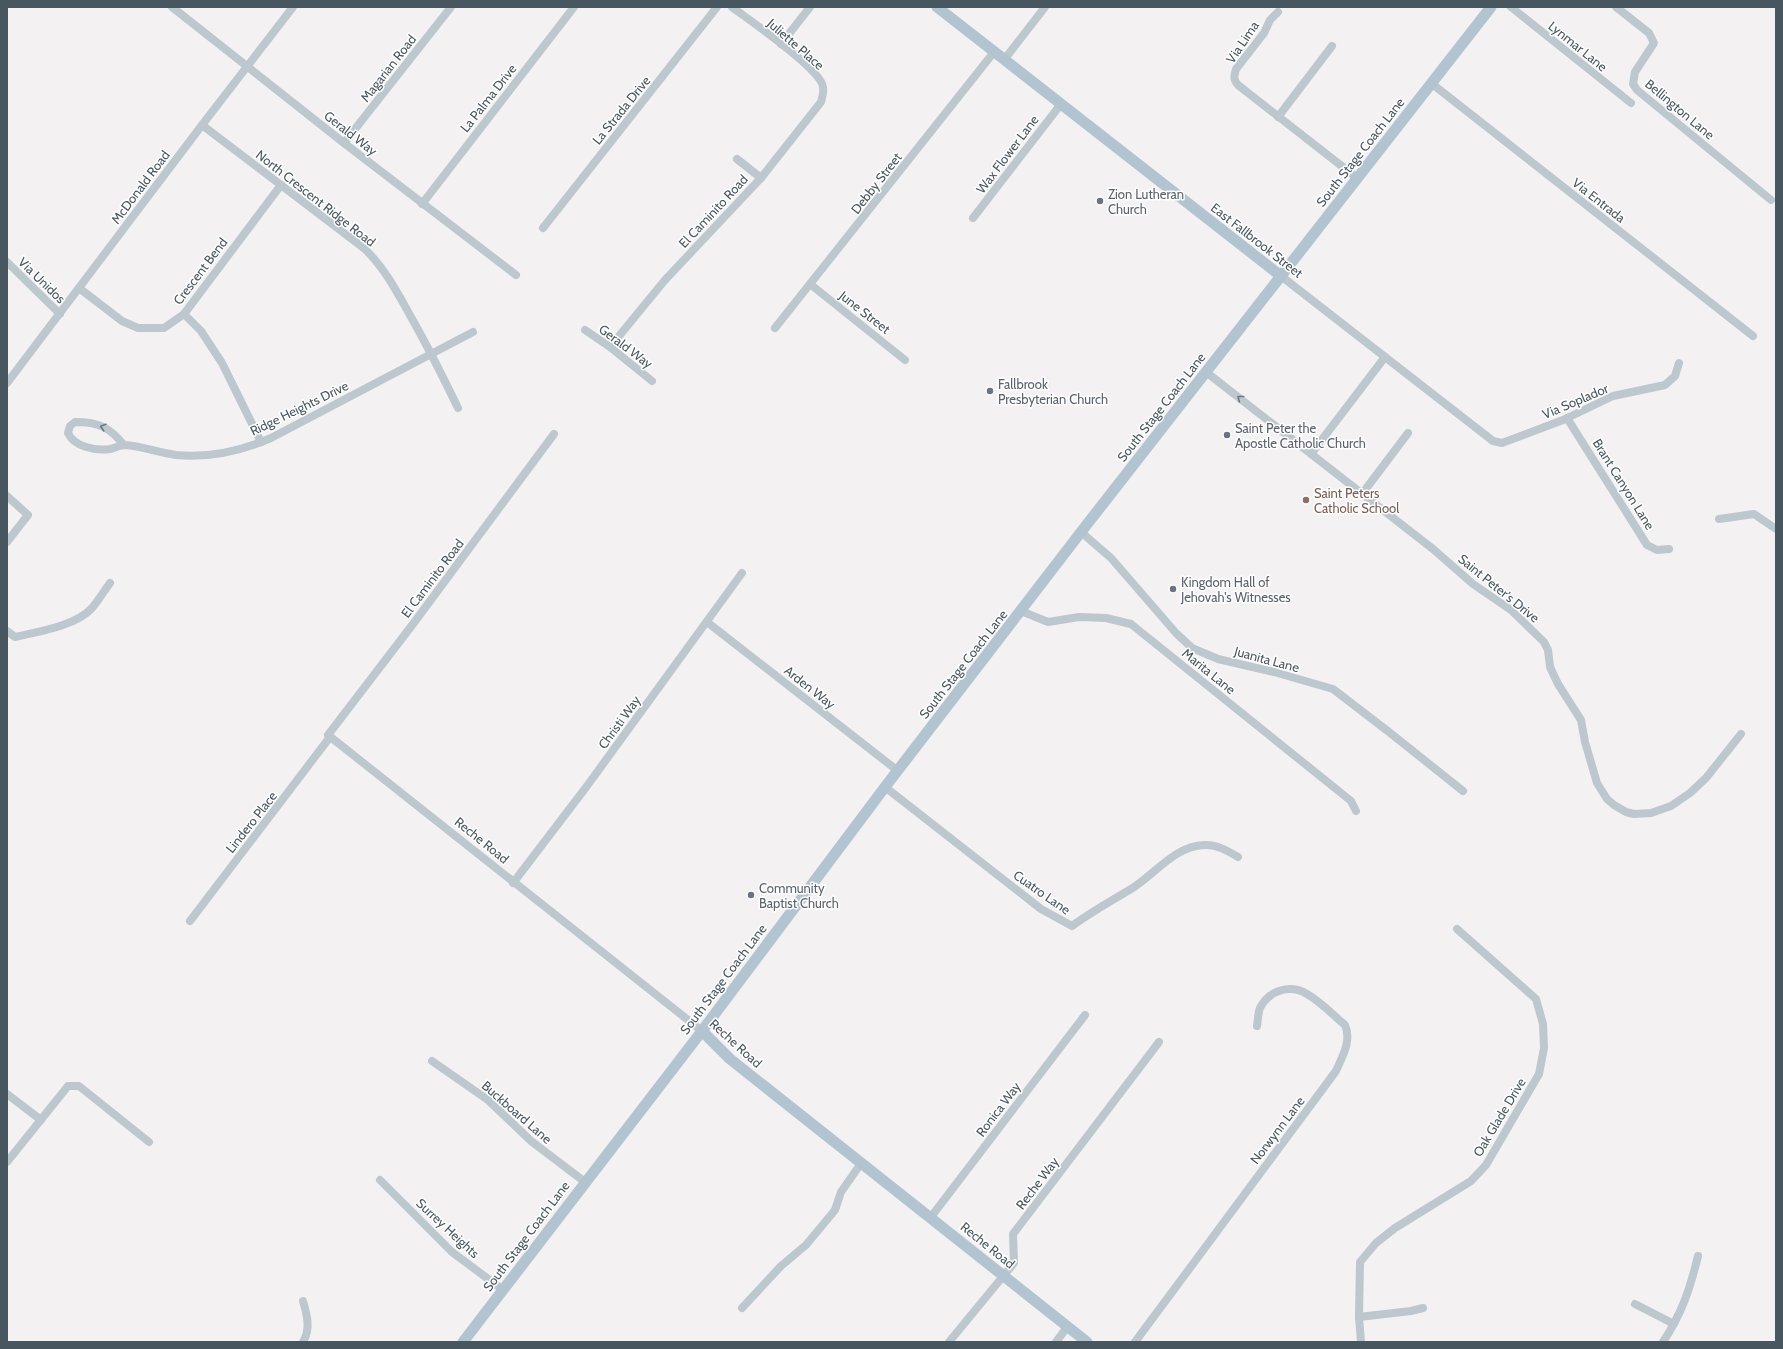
<svg xmlns="http://www.w3.org/2000/svg" width="1783" height="1349" viewBox="0 0 1783 1349" font-family="Cabin,sans-serif">
  <style>
    .lines { fill: none; stroke-linecap: round; stroke-linejoin: round }
    .minor { stroke: #bcc7ce; stroke-width: 8 }
    .major { stroke: #b1c4d0; stroke-width: 11 }
    .oneway { stroke: #6b7980 }
    .worship-dot { fill: #6b7280; stroke: #fff; stroke-width: 1.5 }
    .education-dot { fill: #8d6e63; stroke: #fff; stroke-width: 1.5 }
    .labels { text-anchor: middle; dominant-baseline: central; stroke-width: 3; stroke-linejoin: round; paint-order: stroke }
    .street-label { font-size: 13px; fill: #48575f; stroke: #fff }
    .worship-label { font-size: 13px; fill: #5b616d; stroke: #fff; text-anchor: start }
    .education-label { font-size: 13px; fill: #785e54; stroke: #fff; text-anchor: start }
  </style>
  <rect width="100%" height="100%" fill="#f4f1f2"/>
  <g class="lines">
    <g class="minor">
      <path d="M172 7 344 143 516 275"/>
      <path d="M1511 7 1631 103"/>
      <path d="M1616 7 1649 33 1654 43 1635 72 1633 84 1637 90 1771 200"/>
      <path d="M1278 12 1270 20 1264 33 1236 69C1234 76 1233 79 1238 85L1357 178"/>
      <path d="M781 44 810 7"/>
      <path d="M1004 60 1045 7"/>
      <path d="M1431 83 1753 336"/>
      <path d="M1278 117 1332 46"/>
      <path d="M202 125 365 249C386 270 397 292 411 317 428 347 443 377 458 408"/>
      <path d="M344 143 451 7"/>
      <path d="M737 159 761 178"/>
      <path d="M422 204 574 7"/>
      <path d="M973 218 1061 104"/>
      <path d="M543 228 717 7"/>
      <path d="M7 262 60 314"/>
      <path d="M1281 276 1493 441 1502 443 1563 420 1613 396 1665 385 1675 376 1679 363"/>
      <path d="M810 284 905 360"/>
      <path d="M79 288 122 321 138 328H164L184 314 281 185"/>
      <path d="M184 314 201 331 222 363 261 442"/>
      <path d="M775 328 994 52"/>
      <path d="M585 330 610 347 652 381"/>
      <path d="M610 347 665 280 761 178 821 102C822 98 824 91 823 87 821 69 749 20 732 7"/>
      <path d="M1206 372 1433 549 1473 584 1511 610 1544 642 1548 650 1550 667 1558 684 1581 720 1585 742 1597 783 1607 799 1614 805 1626 812 1634 814 1651 813 1671 806 1690 793 1706 778 1741 734"/>
      <path d="M7 383 202 125 293 7"/>
      <path d="M1567 418 1647 545 1657 550 1669 549"/>
      <path d="M554 434 413 624 328 735 702 1031"/>
      <path d="M124 445C109 427 99 422 75 422L70 426 68 433C74 447 96 451 110 449 115 448 120 445 125 445 142 446 159 453 176 455 208 458 241 451 271 438L473 332"/>
      <path d="M1311 454 1385 357"/>
      <path d="M1362 494 1408 433"/>
      <path d="M7 496 28 515 7 542"/>
      <path d="M1719 519 1754 514 1776 529"/>
      <path d="M1081 532 1111 558 1176 633 1192 648 1218 659 1274 672 1333 689 1389 732 1463 791"/>
      <path d="M1021 611 1048 622 1079 617 1106 618 1131 624 1351 801 1356 811"/>
      <path d="M707 622 898 771"/>
      <path d="M7 631 15 637C37 632 76 626 92 608 98 601 104 591 110 583"/>
      <path d="M885 787 1041 909 1072 926C1091 912 1111 901 1131 889 1154 875 1175 846 1204 845 1216 844 1228 851 1238 857"/>
      <path d="M513 883 587 786 742 573"/>
      <path d="M190 921 330 737"/>
      <path d="M432 1061 488 1100 531 1141 585 1182"/>
      <path d="M7 1094 41 1120"/>
      <path d="M7 1162 68 1086H79L149 1142"/>
      <path d="M380 1180 452 1252 503 1290"/>
      <path d="M931 1217 1085 1015"/>
      <path d="M1635 1304 1674 1324"/>
      <path d="M742 1308 781 1266 806 1245 835 1210 841 1192 862 1162"/>
      <path d="M1359 1317 1411 1311 1423 1308"/>
      <path d="M303 1342C311 1329 307 1315 303 1301"/>
      <path d="M949 1342 1014 1263 1013 1234 1159 1042"/>
      <path d="M1056 1342 1068 1326"/>
      <path d="M1135 1342 1336 1071C1342 1057 1352 1041 1345 1025 1333 1015 1321 1002 1307 994 1290 984 1269 990 1260 1008 1258 1013 1258 1020 1257 1026"/>
      <path d="M1361 1342 1359 1317 1360 1262 1376 1243 1395 1228 1471 1181 1486 1165 1539 1074 1544 1048 1543 1024 1536 999 1457 929"/>
      <path d="M1663 1342C1682 1313 1690 1289 1698 1256"/>
    </g>
    <g class="major">
      <path d="M937 7 1281 276"/>
      <path d="M702 1031 730 1059 1087 1342"/>
      <path d="M463 1342 702 1031 885 787 1081 532 1491 7"/>
    </g>
  </g>
  <defs><path id="oneway-chevron" d="M-2-3.5L2.5 0L-2 3.5" fill="none" stroke-width="1.6" stroke-linecap="round" stroke-linejoin="round"/></defs>
  <g class="oneway">
    <use href="#oneway-chevron" transform="translate(1240 398) rotate(-142)"/>
    <use href="#oneway-chevron" transform="translate(103 427) rotate(-162)"/>
  </g>
  <g class="worship-dot">
    <circle cx="1100" cy="201" r="4"/>
    <circle cx="990" cy="391" r="4"/>
    <circle cx="1227" cy="435" r="4"/>
    <circle cx="1173" cy="589" r="4"/>
    <circle cx="751" cy="895" r="4"/>
  </g>
  <circle class="education-dot" cx="1306" cy="500" r="4"/>
  <g class="labels">
    <g class="street-label">
      <text transform="translate(1242 42) rotate(-56)">Via Lima</text>
      <text transform="translate(796 44) rotate(41)">Juliette Place</text>
      <text transform="translate(1578 46) rotate(39)">Lynmar Lane</text>
      <text transform="translate(388 68) rotate(-52)">Magarian Road</text>
      <text transform="translate(488 98) rotate(-52)">La Palma Drive</text>
      <text transform="translate(1680 109) rotate(40)">Bellington Lane</text>
      <text transform="translate(621 110) rotate(-51)">La Strada Drive</text>
      <text transform="translate(351 133) rotate(38)">Gerald Way</text>
      <text transform="translate(1360 152) rotate(-52)">South Stage Coach Lane</text>
      <text transform="translate(1007 154) rotate(-53)">Wax Flower Lane</text>
      <text transform="translate(876 183) rotate(-52)">Debby Street</text>
      <text transform="translate(140 187) rotate(-53)">McDonald Road</text>
      <text transform="translate(316 198) rotate(38)">North Crescent Ridge Road</text>
      <text transform="translate(1599 200) rotate(38)">Via Entrada</text>
      <text transform="translate(713 211) rotate(-47)">El Caminito Road</text>
      <text transform="translate(1257 240) rotate(38)">East Fallbrook Street</text>
      <text transform="translate(200 271) rotate(-53)">Crescent Bend</text>
      <text transform="translate(42 280) rotate(44)">Via Unidos</text>
      <text transform="translate(865 312) rotate(38)">June Street</text>
      <text transform="translate(626 346) rotate(37)">Gerald Way</text>
      <text transform="translate(1575 401) rotate(-23)">Via Soplador</text>
      <text transform="translate(1161 407) rotate(-52)">South Stage Coach Lane</text>
      <text transform="translate(299 408) rotate(-26)">Ridge Heights Drive</text>
      <text transform="translate(1624 484) rotate(58)">Brant Canyon Lane</text>
      <text transform="translate(432 578) rotate(-53)">El Caminito Road</text>
      <text transform="translate(1499 588) rotate(39)">Saint Peter's Drive</text>
      <text transform="translate(1267 659) rotate(15)">Juanita Lane</text>
      <text transform="translate(963 664) rotate(-52)">South Stage Coach Lane</text>
      <text transform="translate(1209 671) rotate(39)">Marita Lane</text>
      <text transform="translate(810 687) rotate(38)">Arden Way</text>
      <text transform="translate(619 722) rotate(-54)">Christi Way</text>
      <text transform="translate(251 822) rotate(-52)">Lindero Place</text>
      <text transform="translate(482 840) rotate(39)">Reche Road</text>
      <text transform="translate(1042 892) rotate(35)">Cuatro Lane</text>
      <text transform="translate(723 979) rotate(-53)">South Stage Coach Lane</text>
      <text transform="translate(736 1043) rotate(42)">Reche Road</text>
      <text transform="translate(998 1109) rotate(-53)">Ronica Way</text>
      <text transform="translate(517 1112) rotate(41)">Buckboard Lane</text>
      <text transform="translate(1499 1117) rotate(-59)">Oak Glade Drive</text>
      <text transform="translate(1277 1130) rotate(-53)">Norwynn Lane</text>
      <text transform="translate(1037 1183) rotate(-53)">Reche Way</text>
      <text transform="translate(448 1228) rotate(43)">Surrey Heights</text>
      <text transform="translate(526 1236) rotate(-53)">South Stage Coach Lane</text>
      <text transform="translate(988 1245) rotate(39)">Reche Road</text>
    </g>
    <g class="worship-label">
      <text x="1108" y="194">Zion Lutheran<tspan x="1108" dy="15">Church</tspan></text>
      <text x="998" y="384">Fallbrook<tspan x="998" dy="15">Presbyterian Church</tspan></text>
      <text x="1235" y="428">Saint Peter the<tspan x="1235" dy="15">Apostle Catholic Church</tspan></text>
      <text x="1181" y="582">Kingdom Hall of<tspan x="1181" dy="15">Jehovah's Witnesses</tspan></text>
      <text x="759" y="888">Community<tspan x="759" dy="15">Baptist Church</tspan></text>
    </g>
    <g class="education-label">
      <text x="1314" y="493">Saint Peters<tspan x="1314" dy="15">Catholic School</tspan></text>
    </g>
  </g>
  <rect width="1783" height="1349" fill="none" stroke="#48575f" stroke-width="16"/>
</svg>
